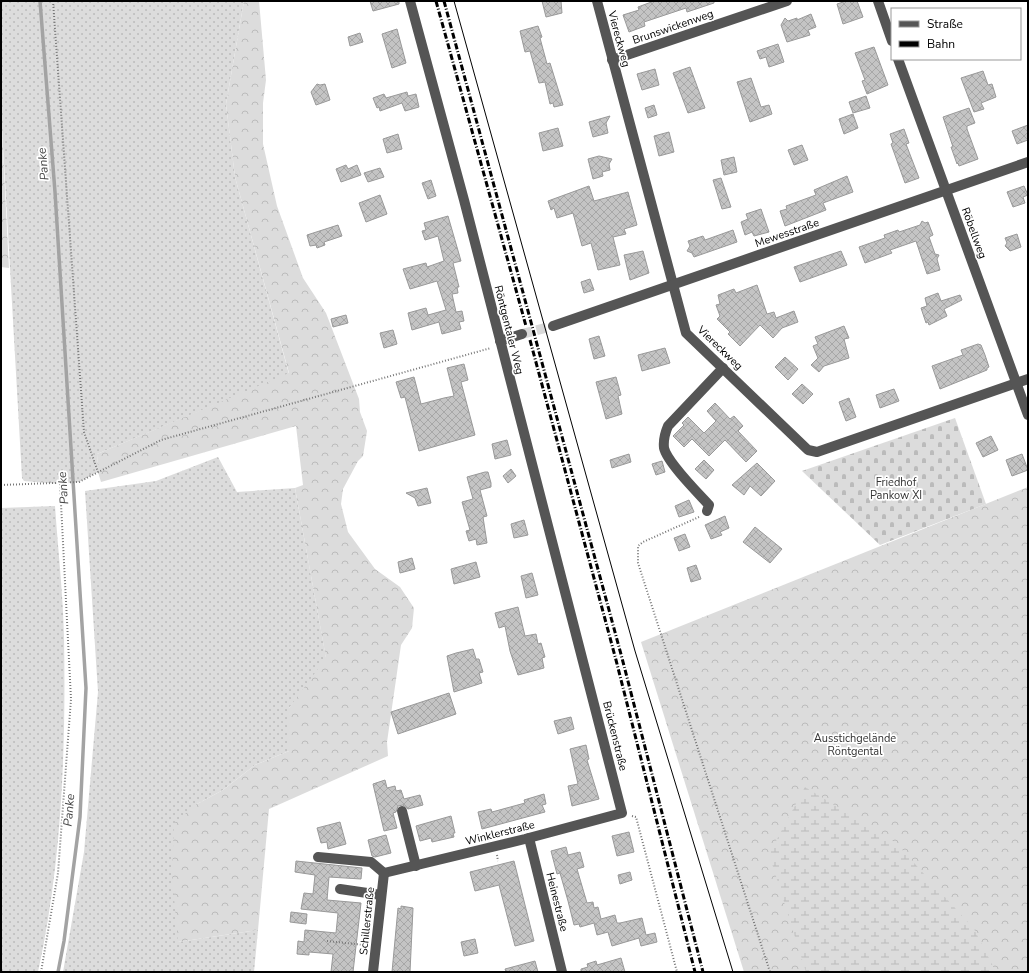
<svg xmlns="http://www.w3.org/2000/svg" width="1029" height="973" viewBox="0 0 1029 973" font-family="'Nunito Sans',sans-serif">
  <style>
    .grass { fill: url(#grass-dots) }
    .forest { fill: url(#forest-crowns) }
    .wetland { fill: url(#wetland-marsh) }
    .cemetery { fill: url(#cemetery-stones) }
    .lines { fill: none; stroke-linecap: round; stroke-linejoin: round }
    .stream { stroke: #a3a3a3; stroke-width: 3.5 }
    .building { fill: url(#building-cross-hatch); stroke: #999 }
    .minor-tunnel { stroke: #d9d9d9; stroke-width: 10; stroke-dasharray: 10 5; stroke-linecap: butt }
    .path { stroke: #777; stroke-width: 2; stroke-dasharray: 1 2; stroke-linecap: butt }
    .minor { stroke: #555; stroke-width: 10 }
    .tram { stroke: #000; stroke-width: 1 }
    .rail { stroke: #000; stroke-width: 3; stroke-dasharray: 6 2 1 2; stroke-linecap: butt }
    .labels { text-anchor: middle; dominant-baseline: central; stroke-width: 3.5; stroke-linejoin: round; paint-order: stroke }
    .street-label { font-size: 11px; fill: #000; stroke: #fff }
    .park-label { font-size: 11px; fill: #333; stroke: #fff }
    .water-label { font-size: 12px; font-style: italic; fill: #444; stroke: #fff }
  </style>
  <defs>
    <pattern id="grass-dots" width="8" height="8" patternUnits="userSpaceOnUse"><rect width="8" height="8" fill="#dcdcdc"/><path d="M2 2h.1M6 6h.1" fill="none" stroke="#bbb" stroke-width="1.8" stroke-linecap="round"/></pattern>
    <pattern id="forest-crowns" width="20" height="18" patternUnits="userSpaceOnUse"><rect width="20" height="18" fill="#dcdcdc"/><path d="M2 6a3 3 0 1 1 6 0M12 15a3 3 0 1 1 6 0" fill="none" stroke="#bbb"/></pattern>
    <pattern id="wetland-marsh" width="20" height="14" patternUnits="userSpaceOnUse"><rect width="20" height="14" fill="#dcdcdc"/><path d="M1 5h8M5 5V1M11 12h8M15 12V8" fill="none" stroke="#bbb"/></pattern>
    <pattern id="cemetery-stones" width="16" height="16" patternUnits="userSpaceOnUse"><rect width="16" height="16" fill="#dcdcdc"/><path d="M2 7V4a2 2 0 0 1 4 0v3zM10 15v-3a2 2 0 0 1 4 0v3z" fill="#bbb"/></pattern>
    <pattern id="building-cross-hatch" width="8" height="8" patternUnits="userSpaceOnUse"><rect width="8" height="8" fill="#c4c4c4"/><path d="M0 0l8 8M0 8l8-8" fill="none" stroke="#a7a7a7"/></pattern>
  </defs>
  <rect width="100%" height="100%" fill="#fff"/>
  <g class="grass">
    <path d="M1 1H244L226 104 235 177 289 374 97 454 98 472 79 482 60 484 24 481 22 478 1 111Z"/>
    <path d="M218 457 237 492 295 488 327 663 289 708V751L255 765 223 790 197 804 178 942 258 930 254 972H63L84 852 98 692 85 491 156 481Z"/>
    <path d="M55 506C58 550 63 593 64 637 66 748 62 863 38 972H1V508Z"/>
  </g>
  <g class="forest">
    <path d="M244 1H259L266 80 263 103V144L277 206 303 278 326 313 359 399 360 412 367 431 363 456 358 461 343 489 341 504 348 532 375 569 400 587 414 608 412 628 401 645 387 742 388 756 269 809 258 930 178 942 172 875 174 823 197 804 223 790 255 765 289 751V708L326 658 295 488 303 485 296 426 101 482 98 472 97 454 289 373 235 177 226 104Z"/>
    <path d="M1 111 9 268 1 267Z"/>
    <path d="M1028 487V972H744L641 642Z"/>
  </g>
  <path class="wetland" d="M805 787 896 843 974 929 996 972H806L769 854Z"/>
  <path class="cemetery" d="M955 418 986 504 880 545 802 471Z"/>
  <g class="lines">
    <path class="stream" d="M40 1 55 192 86 688 80 817 64 941 58 972"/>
  </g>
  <g class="building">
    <path d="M370 1H399V4L373 11Z"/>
    <path d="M542 1H561L562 13 546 17Z"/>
    <path d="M654 1H714V3L687 12 686 8 644 22 645 26 629 32 623 15 639 10 638 7Z"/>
    <path d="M846 1H857L863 17 843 24 837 4Z"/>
    <path d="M811 14 816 27 808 30 810 35 787 42 781 25 785 18 788 21 797 18V20Z"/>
    <path d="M538 26 542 37 540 38 547 64 550 63 563 105 554 107 553 103 550 104 545 82 539 83 530 51 525 52 520 31Z"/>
    <path d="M397 29 406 63 392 68 382 34Z"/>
    <path d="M360 33 363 42 350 46 348 37Z"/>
    <path d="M778 44 784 62 769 67 766 57 760 59 757 51Z"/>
    <path d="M874 47 888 85 867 94 862 81 865 80 855 53Z"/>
    <path d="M690 67 705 108 688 113 673 73Z"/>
    <path d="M655 69 659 85 642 90 637 74Z"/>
    <path d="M983 71 988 85 992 84 996 97 981 103 984 109 974 112 961 78Z"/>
    <path d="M751 78 761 107 769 105 772 114 750 122 737 82Z"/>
    <path d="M317 84 320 85 325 84 330 100 316 105 311 92Z"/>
    <path d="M407 92 408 96 416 94 419 107 405 111 402 103 380 111 379 107 377 108 373 98 384 94 386 98Z"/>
    <path d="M866 96 870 108 853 113 849 102Z"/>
    <path d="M654 105 657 115 648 118 645 108Z"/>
    <path d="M969 108 975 123 967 126V129L978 159 959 166 958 163 957 164 951 147H953L943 117Z"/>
    <path d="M853 114 858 128 844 134 839 119Z"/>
    <path d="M610 116 606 123 608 133 593 137 589 122Z"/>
    <path d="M1028 125V140L1017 144 1012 131Z"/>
    <path d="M558 128 563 146 543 151 539 133Z"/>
    <path d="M904 129 909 143 906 144 919 178 905 183 891 144 893 143 890 134Z"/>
    <path d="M669 132 674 152 659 156 654 136Z"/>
    <path d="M398 134 402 149 387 153 383 139Z"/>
    <path d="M802 145 808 160 794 165 788 150Z"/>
    <path d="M599 156 612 159 609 164 610 170 602 172 603 176 593 179 588 159Z"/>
    <path d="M734 157 737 172 724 175 721 160Z"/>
    <path d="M346 165 348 169 357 165 361 175 341 182 336 169Z"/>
    <path d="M380 168 384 177 368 182 364 173Z"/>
    <path d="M847 176 853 192 823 203 826 210 785 226 780 211 787 209 786 206 816 195 814 190Z"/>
    <path d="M721 178 731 207 722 209 713 180Z"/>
    <path d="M431 180 436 196 428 199 422 183Z"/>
    <path d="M589 186 594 201 628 192 637 225 624 229 626 234 613 237 620 265 598 270 591 243 582 246 573 213 557 218 554 208 551 210 548 201Z"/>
    <path d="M1024 186 1028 195 1023 197 1025 203 1013 207 1007 192Z"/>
    <path d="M380 195 387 214 366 222 359 203Z"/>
    <path d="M761 209 769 232 754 236 752 232 745 235 741 222 748 219 746 214Z"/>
    <path d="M448 216 461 261 453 263 459 287H457L458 293 452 294 456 312 462 311 464 321 459 322 461 329 442 334 439 322 412 330 408 313 426 308 428 315 446 310 437 281 410 289 403 269 426 263 427 267 444 261 438 236 425 240 422 231 426 230 424 223Z"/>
    <path d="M922 221 925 223 928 222 933 235 929 237 935 254 939 255 937 259 940 270 927 274 916 241 890 250 892 253 865 263 859 247 885 238 884 235 898 230 899 232 920 225Z"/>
    <path d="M338 225 342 236 324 242 325 245 317 248 316 245 310 246 307 235Z"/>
    <path d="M733 230 737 242 694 257 692 253 687 251 690 246 688 241 703 236 705 240Z"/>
    <path d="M1017 234 1021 247 1010 251 1005 246 1007 243 1005 238Z"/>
    <path d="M643 251 649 273 630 280 624 255Z"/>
    <path d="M841 251 847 265 800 282 794 267Z"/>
    <path d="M590 279 594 290 584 293 581 282Z"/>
    <path d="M757 285 767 314 774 312 776 318 794 311 798 322 782 328 773 338 760 325 740 346 728 334 730 332 717 319 720 316 716 305 720 304 718 295 734 289 736 293Z"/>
    <path d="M938 293 941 301 960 295 962 300 944 309 947 316 929 325 928 322 926 323 921 308 927 306 925 298Z"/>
    <path d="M346 315 348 323 333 327 331 319Z"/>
    <path d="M844 326 849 338 844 339 849 358 824 366 819 372 811 365 818 358 813 346 818 344 815 337Z"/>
    <path d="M393 330 397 344 384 348 380 333Z"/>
    <path d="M599 336 605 356 594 359 589 339Z"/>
    <path d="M978 344 981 345 985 355 989 367 987 368V370L940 389 932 366 963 355 961 350Z"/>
    <path d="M665 348 670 363 642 371 638 355Z"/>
    <path d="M785 357 798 369 788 380 775 367Z"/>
    <path d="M464 364 468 380 461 382 475 435 419 451 405 397 401 398 396 382 414 377 421 404 444 398 454 396 447 368Z"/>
    <path d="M616 377 621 395 618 396 622 414 606 419 596 382Z"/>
    <path d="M802 384 813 394 803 404 792 394Z"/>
    <path d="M894 389 899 401 880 408 876 395Z"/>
    <path d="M849 398 856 417 846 421 839 402Z"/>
    <path d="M715 403 730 419 734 416 743 426 738 431 757 451 746 462 725 440 709 456 692 439 684 447 673 436 684 425 682 423 688 417 704 433 716 421 707 411Z"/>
    <path d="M991 436 998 450 983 457 976 443Z"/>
    <path d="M507 440 511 455 495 459 492 444Z"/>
    <path d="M629 454 631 462 612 468 610 460Z"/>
    <path d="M1022 454 1028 470 1012 476 1006 460Z"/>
    <path d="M704 460 714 470 706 479 695 469Z"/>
    <path d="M662 461 665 472 656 475 652 464Z"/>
    <path d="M757 463 775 481 761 496 750 486 744 495 732 485Z"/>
    <path d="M511 469 516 476 508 483 503 476Z"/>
    <path d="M485 472H488L491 483V487L480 490 487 516 483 517 487 543 477 545 476 539 469 541 466 531 470 530 462 502 473 499 467 477Z"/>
    <path d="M427 488 431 503 418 506 415 498 406 493Z"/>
    <path d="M689 500 694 512 679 517 675 506Z"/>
    <path d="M725 516 729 528 720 532 722 535 711 539 705 525Z"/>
    <path d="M524 520 528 535 514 538 511 524Z"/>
    <path d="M755 527 782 549 770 563 743 542Z"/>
    <path d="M685 534 690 547 679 551 674 538Z"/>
    <path d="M412 558 415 569 400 573 398 562Z"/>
    <path d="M476 562 480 577 454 584 451 569Z"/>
    <path d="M696 565 701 579 691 582 687 568Z"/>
    <path d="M532 573 538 595 526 598 521 576Z"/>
    <path d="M518 607 525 636 536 634 538 644 541 643 545 657 542 658 544 668 518 675 510 651 505 626 499 628 495 613Z"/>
    <path d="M473 649 476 659H479L483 672 479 673 482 683 454 692 447 656 456 653Z"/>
    <path d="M449 693 456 714 398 734 391 712Z"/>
    <path d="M571 717 574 729 558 734 554 721Z"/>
    <path d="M586 745 589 759 587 760 599 799 572 806 568 786 578 784 570 749Z"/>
    <path d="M385 780 387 788 395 786 396 791 401 790 404 799 420 795 423 805 408 809 403 805 398 806 396 812 393 813 397 828 384 831 373 784Z"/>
    <path d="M544 794 546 804 542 805 545 812 482 829 478 812 491 809 492 812 525 803 524 800Z"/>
    <path d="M451 816 455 833H453L454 837 432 842 431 838 420 841 416 826Z"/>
    <path d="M340 822 346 844 328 849 327 842 321 843 317 828Z"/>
    <path d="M629 832 634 852 617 856 612 836Z"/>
    <path d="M386 835 391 853 375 857 372 856 368 840Z"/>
    <path d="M566 847 568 855 580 852 584 867 577 869 587 903 593 902 594 908 598 907 601 919 615 915 617 923H620L642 918 646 935 655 933 657 942 641 946 639 938 612 946 608 932 597 935 594 923 580 927 579 924 574 925 568 901 560 873 557 874 551 851Z"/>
    <path d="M296 861 362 868 361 879 329 877 327 900 361 903 353 972H331L333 954 309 952V955L297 954 298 941 304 942 305 930 336 933 338 913 301 909 304 893 313 894 315 875 295 872Z"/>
    <path d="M514 861 534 941 515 946 499 885 475 891 470 872Z"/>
    <path d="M630 872 632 880 620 884 618 875Z"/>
    <path d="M401 906 413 908 410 972H392L398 908 401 909Z"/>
    <path d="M291 912 307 914 306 924 290 922Z"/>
    <path d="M475 939 478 953 464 956 461 942Z"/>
    <path d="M621 958 625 972H581V969L588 967 587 964 596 961 597 965Z"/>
    <path d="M535 961 538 972H506L505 969Z"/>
  </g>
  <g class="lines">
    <path class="minor-tunnel" d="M522 334 553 326"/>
    <g class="path">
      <path d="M53 1 84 432 98 472"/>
      <path d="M1 485 79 482 161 440 491 348"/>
      <path d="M699 517 643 542 638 546V563L770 972"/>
      <path d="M632 816 636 817 677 972"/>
      <path d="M497 855 498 861"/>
      <path d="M327 941 365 945"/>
      <path d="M41 972 58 873 71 699 60 484"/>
    </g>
    <g class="minor">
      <path d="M597 1 686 333 808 450 817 452 1028 379"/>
      <path d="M878 1 892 41"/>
      <path d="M898 59 1028 415"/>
      <path d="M612 60 787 1"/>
      <path d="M553 326 1028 162"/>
      <path d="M500 341 522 334"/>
      <path d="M707 511 709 505C698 493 667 462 664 448 663 439 665 433 668 426L723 368"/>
      <path d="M402 811 416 866"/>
      <path d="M529 838 562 972"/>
      <path d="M318 857 371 862 384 873"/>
      <path d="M384 873 525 839 622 813 464 200 410 1"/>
      <path d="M340 889 381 895"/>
      <path d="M373 972 384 873"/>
    </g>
    <path class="tram" d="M454 1 635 651 733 972"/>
    <g class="rail">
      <path d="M436 1 526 326"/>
      <path d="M444 1 622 658 703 972"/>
      <path d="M530 340 616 660 695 972"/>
    </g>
  </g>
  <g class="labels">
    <g class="street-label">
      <text transform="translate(673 27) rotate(-19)">Brunswickenweg</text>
      <text transform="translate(619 39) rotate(75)">Viereckweg</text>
      <text transform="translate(787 233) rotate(-19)">Mewesstraße</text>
      <text transform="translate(974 233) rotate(70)">Röbellweg</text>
      <text transform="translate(509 330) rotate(76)">Röntgentaler Weg</text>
      <text transform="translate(720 348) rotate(44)">Viereckweg</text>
      <text transform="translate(615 736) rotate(76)">Brückenstraße</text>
      <text transform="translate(500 833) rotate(-14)">Winklerstraße</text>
      <text transform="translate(557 902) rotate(76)">Heinestraße</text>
      <text transform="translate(367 921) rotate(-84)">Schillerstraße</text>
    </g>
    <g class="park-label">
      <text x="896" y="482">Friedhof<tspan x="896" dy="13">Pankow XI</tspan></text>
      <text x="855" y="738">Ausstichgelände<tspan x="855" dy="13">Röntgental</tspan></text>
    </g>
    <g class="water-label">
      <text transform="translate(43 164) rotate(-95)">Panke</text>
      <text transform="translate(63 488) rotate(-94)">Panke</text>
      <text transform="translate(69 810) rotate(-85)">Panke</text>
    </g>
  </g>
  <rect width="1029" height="973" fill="none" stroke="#000000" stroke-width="4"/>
  <rect x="891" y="8" width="130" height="52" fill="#ffffff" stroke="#999999"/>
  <rect x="899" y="21" width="20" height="6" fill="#555555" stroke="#999999"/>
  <text x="927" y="28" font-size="12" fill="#000000">Straße</text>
  <rect x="899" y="41" width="20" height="6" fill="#000000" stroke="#999999"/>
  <text x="927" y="48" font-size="12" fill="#000000">Bahn</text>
</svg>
